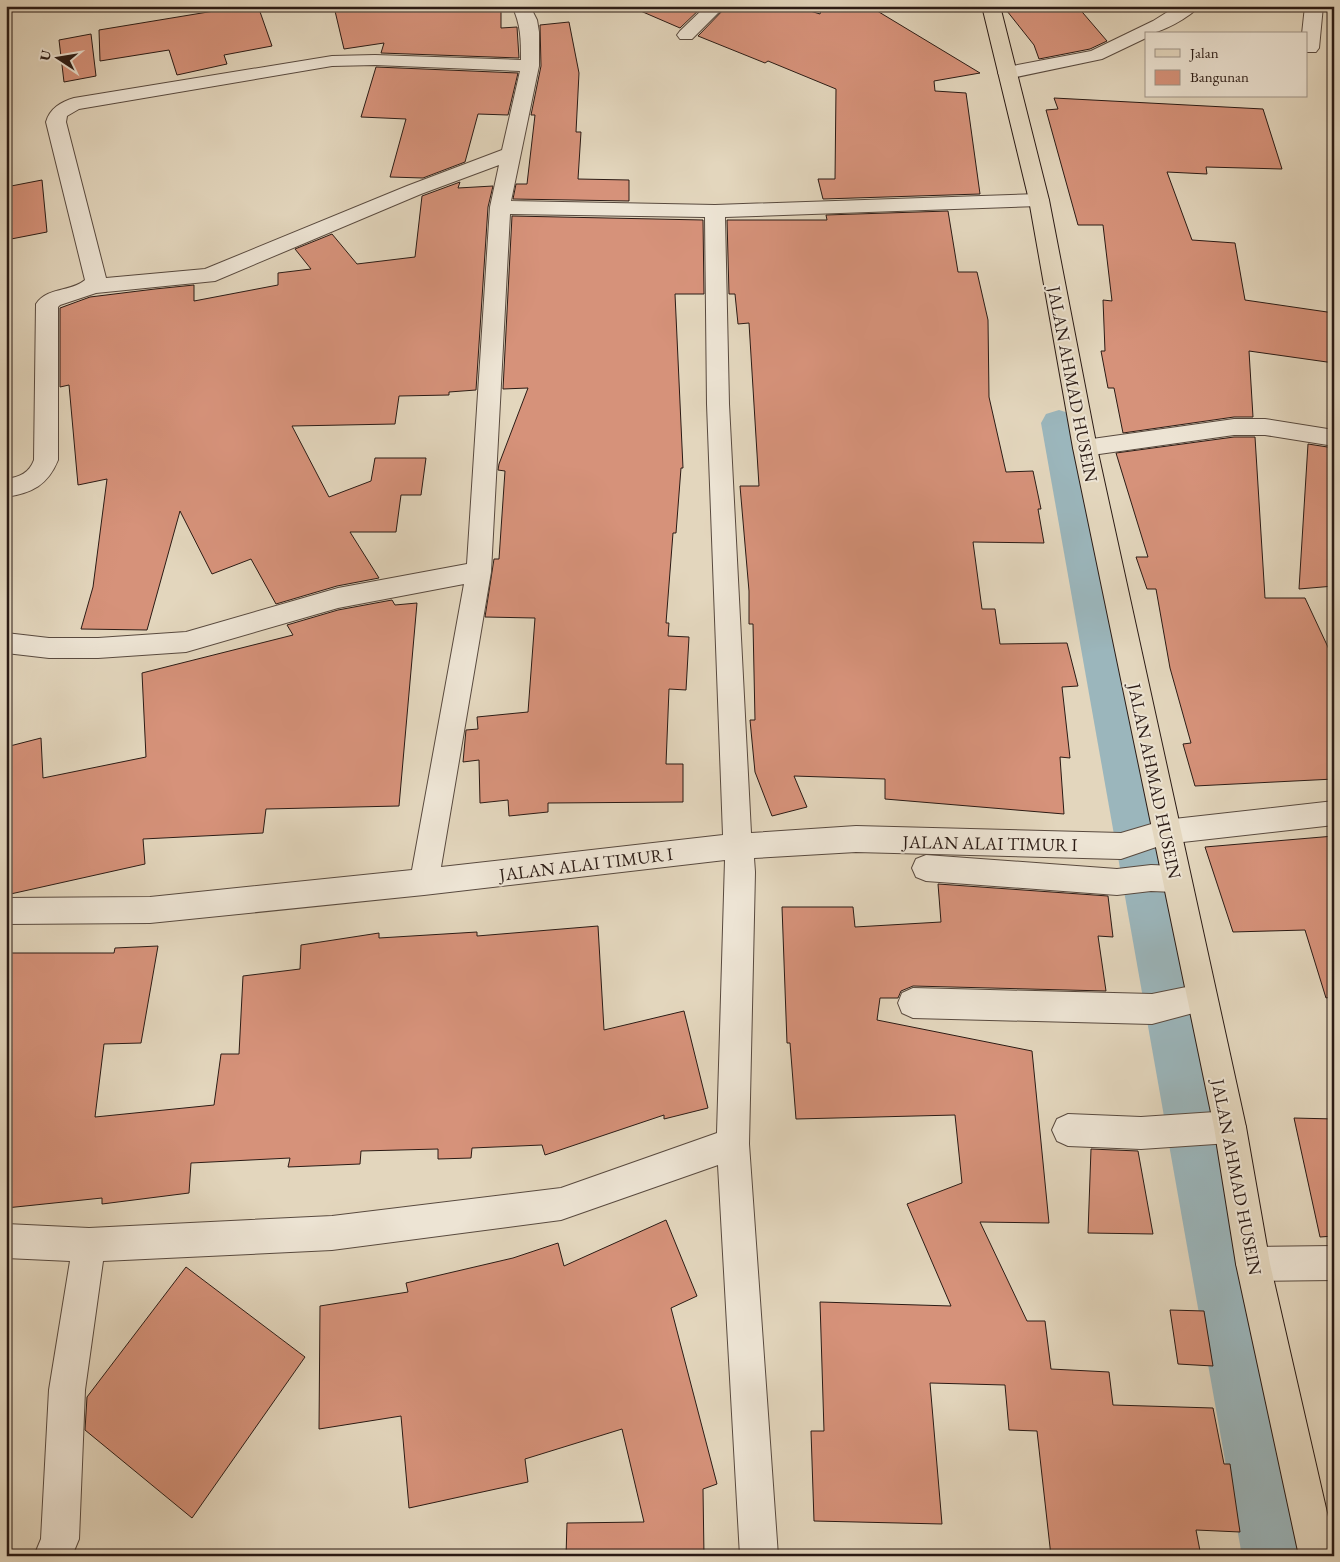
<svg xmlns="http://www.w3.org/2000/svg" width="1340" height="1562" viewBox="0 0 1340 1562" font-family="'EB Garamond',serif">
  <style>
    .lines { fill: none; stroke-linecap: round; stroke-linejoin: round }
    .canal { fill: #9bb6bc; fill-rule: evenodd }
    .building { fill: #d6927a; stroke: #2b1b15 }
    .minor-casing { stroke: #594a3f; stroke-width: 2 }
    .major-casing { stroke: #2b1b15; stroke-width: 2 }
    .minor { fill: #ede4d4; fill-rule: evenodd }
    .major { fill: #e3d6bd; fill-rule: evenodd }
    .labels { text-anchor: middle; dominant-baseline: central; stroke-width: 4; stroke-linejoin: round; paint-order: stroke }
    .street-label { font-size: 18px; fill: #2b1b15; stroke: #ede4d4 }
  </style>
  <rect width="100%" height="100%" fill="#e3d6bd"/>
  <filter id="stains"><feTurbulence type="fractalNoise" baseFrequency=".004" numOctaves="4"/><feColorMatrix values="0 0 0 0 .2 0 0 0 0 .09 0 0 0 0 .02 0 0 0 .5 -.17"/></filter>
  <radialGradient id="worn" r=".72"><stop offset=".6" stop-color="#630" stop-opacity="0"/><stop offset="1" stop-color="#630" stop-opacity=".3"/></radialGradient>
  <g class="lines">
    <path class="canal" d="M1059 410 1072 414 1077 423 1300 1556H1242L1041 423 1046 414Z"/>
  </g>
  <g class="building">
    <path d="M213 6H258L272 46 224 55 227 64 177 75 169 50 100 61 99 30 214 11Z"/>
    <path d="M343 6H501V28L517 27 519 58 381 53 384 43 344 49 335 11 342 10Z"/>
    <path d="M629 6H703L680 28Z"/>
    <path d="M727 6H794L820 14 822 6H869L980 73 934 81 935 91 966 93 980 194 823 199 818 179H835L836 89 768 61 765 63 698 36Z"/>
    <path d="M1003 6H1077L1107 41 1090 49 1039 59 1034 45Z"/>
    <path d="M569 22 579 73 576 132H581L578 179 629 180V201L513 199 516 184H527L535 115H531L541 66 540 25Z"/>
    <path d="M91 34 96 76 64 82 59 40Z"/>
    <path d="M376 67 518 73 508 115 478 114 465 162 423 178 390 177 406 119 361 117Z"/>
    <path d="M1054 98 1263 109 1282 169 1206 167 1207 174 1167 172 1192 240 1235 243 1245 300 1334 313V363L1249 351 1253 417H1234L1123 433 1114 388H1108L1101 351H1105L1103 300 1112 301 1103 225H1078L1046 110 1058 109Z"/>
    <path d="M42 180 47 232 6 240V187Z"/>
    <path d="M460 182 458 188 493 186 488 207 476 390 449 392V395L399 396 395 424 292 426 329 497 371 481 375 458H426L421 495H401L396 532H350L379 578 337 586 276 604 251 559 212 574 180 511 147 630 81 629 93 587 107 479 78 485 69 385 60 387V308L90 297 155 289 194 285V301L278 285V273L311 269 295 249 332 234 357 264 415 257 422 196Z"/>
    <path d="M948 211 958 272H977L988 320 989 397 1006 472 1033 471 1041 509H1038L1044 543 973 542 982 609H995L1000 644 1067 643 1078 686 1062 687 1070 758 1060 757 1064 814 885 799V779L794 776 807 807 772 816 755 772 750 720H755L753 624H749V591L740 486H759L749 323 738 324 735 294H729L727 220H827L826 215Z"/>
    <path d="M512 216 703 220 704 294H675L683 468H681L676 533H673L666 623H669L668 636 689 637 686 690 669 689 666 764H683V802L548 803V812L509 816 508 800 480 803 479 760 463 762 466 730 478 729 477 717 528 712 535 618 485 617 494 559H499L505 471 498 470 499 464 528 388 503 389Z"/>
    <path d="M1234 437H1255L1265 598H1305L1334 660V779L1195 786 1183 744 1191 743 1170 668 1156 589H1147L1136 557H1148L1116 453Z"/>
    <path d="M1308 444 1334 448V586L1299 589Z"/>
    <path d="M392 600 395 605 417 603 399 806 266 809 263 833 143 839 145 864 6 895V747L41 738 43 778 146 757 142 673 293 635 287 625 338 610Z"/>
    <path d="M1334 836V996L1326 998 1305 930 1233 932 1205 847Z"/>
    <path d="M938 884 1108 896 1113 937 1098 936 1106 991 913 986 901 991 898 998H880L877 1020 1032 1051 1049 1223 980 1222 1027 1321H1045L1051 1369 1109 1372 1113 1405 1213 1408 1224 1464H1230L1240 1532 1196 1530 1201 1556H1051L1037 1431 1009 1430 1005 1385 930 1383 942 1524 814 1521 811 1431H824L820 1302 951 1306 907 1204 962 1183 955 1115 796 1119 790 1043H787L782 907H853L855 927 941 922Z"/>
    <path d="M598 926 604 1030 684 1011 708 1108 664 1119V1115L545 1155 542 1145 472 1148 471 1158 438 1159V1149L361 1151 360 1164 288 1167 290 1158 191 1163 189 1193 102 1204V1198L6 1208V953H114L115 948 158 946 141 1043 104 1044 95 1117 214 1105 221 1054H239L243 976 300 969 301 945 379 933V938L477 932V936Z"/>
    <path d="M1294 1118 1334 1119V1236L1320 1237Z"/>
    <path d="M1091 1149 1138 1151 1153 1234 1088 1233Z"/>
    <path d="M666 1220 697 1296 671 1308 717 1484 703 1489 704 1556H566L567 1523 644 1522 622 1429 525 1459 528 1482 409 1508 401 1416 319 1429 320 1306 408 1292 406 1283 513 1258 558 1243 564 1266Z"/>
    <path d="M186 1267 305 1357 192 1518 85 1430 87 1397Z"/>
    <path d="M1170 1310 1204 1311 1213 1366 1178 1364Z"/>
  </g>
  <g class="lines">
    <defs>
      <g id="minor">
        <path d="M512 6H530L537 20 539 32V66L511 201 715 205 1039 194 1046 196 1049 200 1046 204 1039 206 725 217 729 404 751 833 856 826 1121 833 1165 820 1334 801V825L1165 844 1121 859 856 852 754 858 755 872 749 1144 778 1556H740L718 1165 561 1220 332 1250 103 1261 85 1390 79 1539 72 1556H34L41 1539 49 1390 70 1261 6 1258V1224L89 1228 332 1216 561 1188 717 1133 725 860 424 895 150 923 6 924V898L150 897 412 870 464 584 338 608 186 652 98 658H49L6 653V633L49 638H98L186 632 338 588 467 564 490 207 499 165 421 194 215 281 96 293 60 305 58 307V460C48 485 32 493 6 497V479C20 477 29 473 34 460L36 304C47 287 71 292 85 280L46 122C50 108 61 102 74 98L332 56 375 55 521 60C521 40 521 24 512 6ZM375 65 520 71 502 150 407 186 205 269 106 278 66 122 67 116 79 109 332 66ZM510 214 705 217 707 404 723 835 441 867 491 572Z"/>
        <path d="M706 6H725L692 39H680L677 35 680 31Z"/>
        <path d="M1177 6H1199C1191 17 1159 34 1146 34V38L1102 59 1007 79 1001 77 998 73 1001 69 1007 67 1091 51 1153 21Z"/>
        <path d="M1305 6H1323L1319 48 1316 52H1306V34H1302Z"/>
        <path d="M1234 419H1265L1334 430V446L1265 435H1234L1085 456 1077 454 1073 448 1077 442 1085 440Z"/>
        <path d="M926 855 1117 869 1151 865 1175 866 1185 870 1189 879 1185 888 1175 892 1151 891 1117 895 926 881 916 877 912 868 916 859Z"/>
        <path d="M1201 984 1212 988 1216 998 1212 1008 1152 1024 913 1018 902 1013 898 1003 902 993 913 988 1152 994Z"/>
        <path d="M1230 1111 1241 1116 1246 1127 1241 1138 1230 1143 1141 1149 1068 1146 1057 1141 1052 1130 1057 1119 1068 1114 1141 1117Z"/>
        <path d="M1334 1246V1280L1253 1281 1241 1276 1236 1264 1241 1252 1253 1247Z"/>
      </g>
      <path id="major" d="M982 6H1000L1049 200 1097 448 1246 1127 1270 1264 1334 1543V1556H1299L1236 1264 1214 1127 1073 448 1029 200Z"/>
    </defs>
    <use href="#minor" class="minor-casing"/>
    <use href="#major" class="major-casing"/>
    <use href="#minor" class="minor"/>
    <use href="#major" class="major"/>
  </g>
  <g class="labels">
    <g class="street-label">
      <text transform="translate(1073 384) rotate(79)">JALAN AHMAD HUSEIN</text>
      <text transform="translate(1155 781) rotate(78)">JALAN AHMAD HUSEIN</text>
      <text transform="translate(990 843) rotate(1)">JALAN ALAI TIMUR I</text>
      <text transform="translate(586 864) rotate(-7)">JALAN ALAI TIMUR I</text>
      <text transform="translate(1237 1177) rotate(79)">JALAN AHMAD HUSEIN</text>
    </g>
  </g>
  <rect width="1340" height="1562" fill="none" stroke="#e3d6bd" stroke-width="25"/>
  <rect x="8" y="8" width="1325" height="1547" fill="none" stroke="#2b1b15" stroke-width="2.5"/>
  <rect x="12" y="12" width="1315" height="1537" fill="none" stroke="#2b1b15"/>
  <rect x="1145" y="32" width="162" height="65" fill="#ede4d4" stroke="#9f9488"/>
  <rect x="1155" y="49" width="25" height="8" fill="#e3d6bd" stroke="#9f9488"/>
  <text x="1190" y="58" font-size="15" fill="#2b1b15">Jalan</text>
  <rect x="1155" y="70" width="25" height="15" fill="#d6927a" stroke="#9f9488"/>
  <text x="1190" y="82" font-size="15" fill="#2b1b15">Bangunan</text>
  <g transform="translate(58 58) rotate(282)" stroke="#ede4d4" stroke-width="4" paint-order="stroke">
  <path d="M0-4L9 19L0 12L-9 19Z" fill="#2b1b15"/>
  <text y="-8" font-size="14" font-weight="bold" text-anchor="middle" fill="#2b1b15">U</text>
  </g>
  <rect width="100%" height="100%" filter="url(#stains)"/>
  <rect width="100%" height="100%" fill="url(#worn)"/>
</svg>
